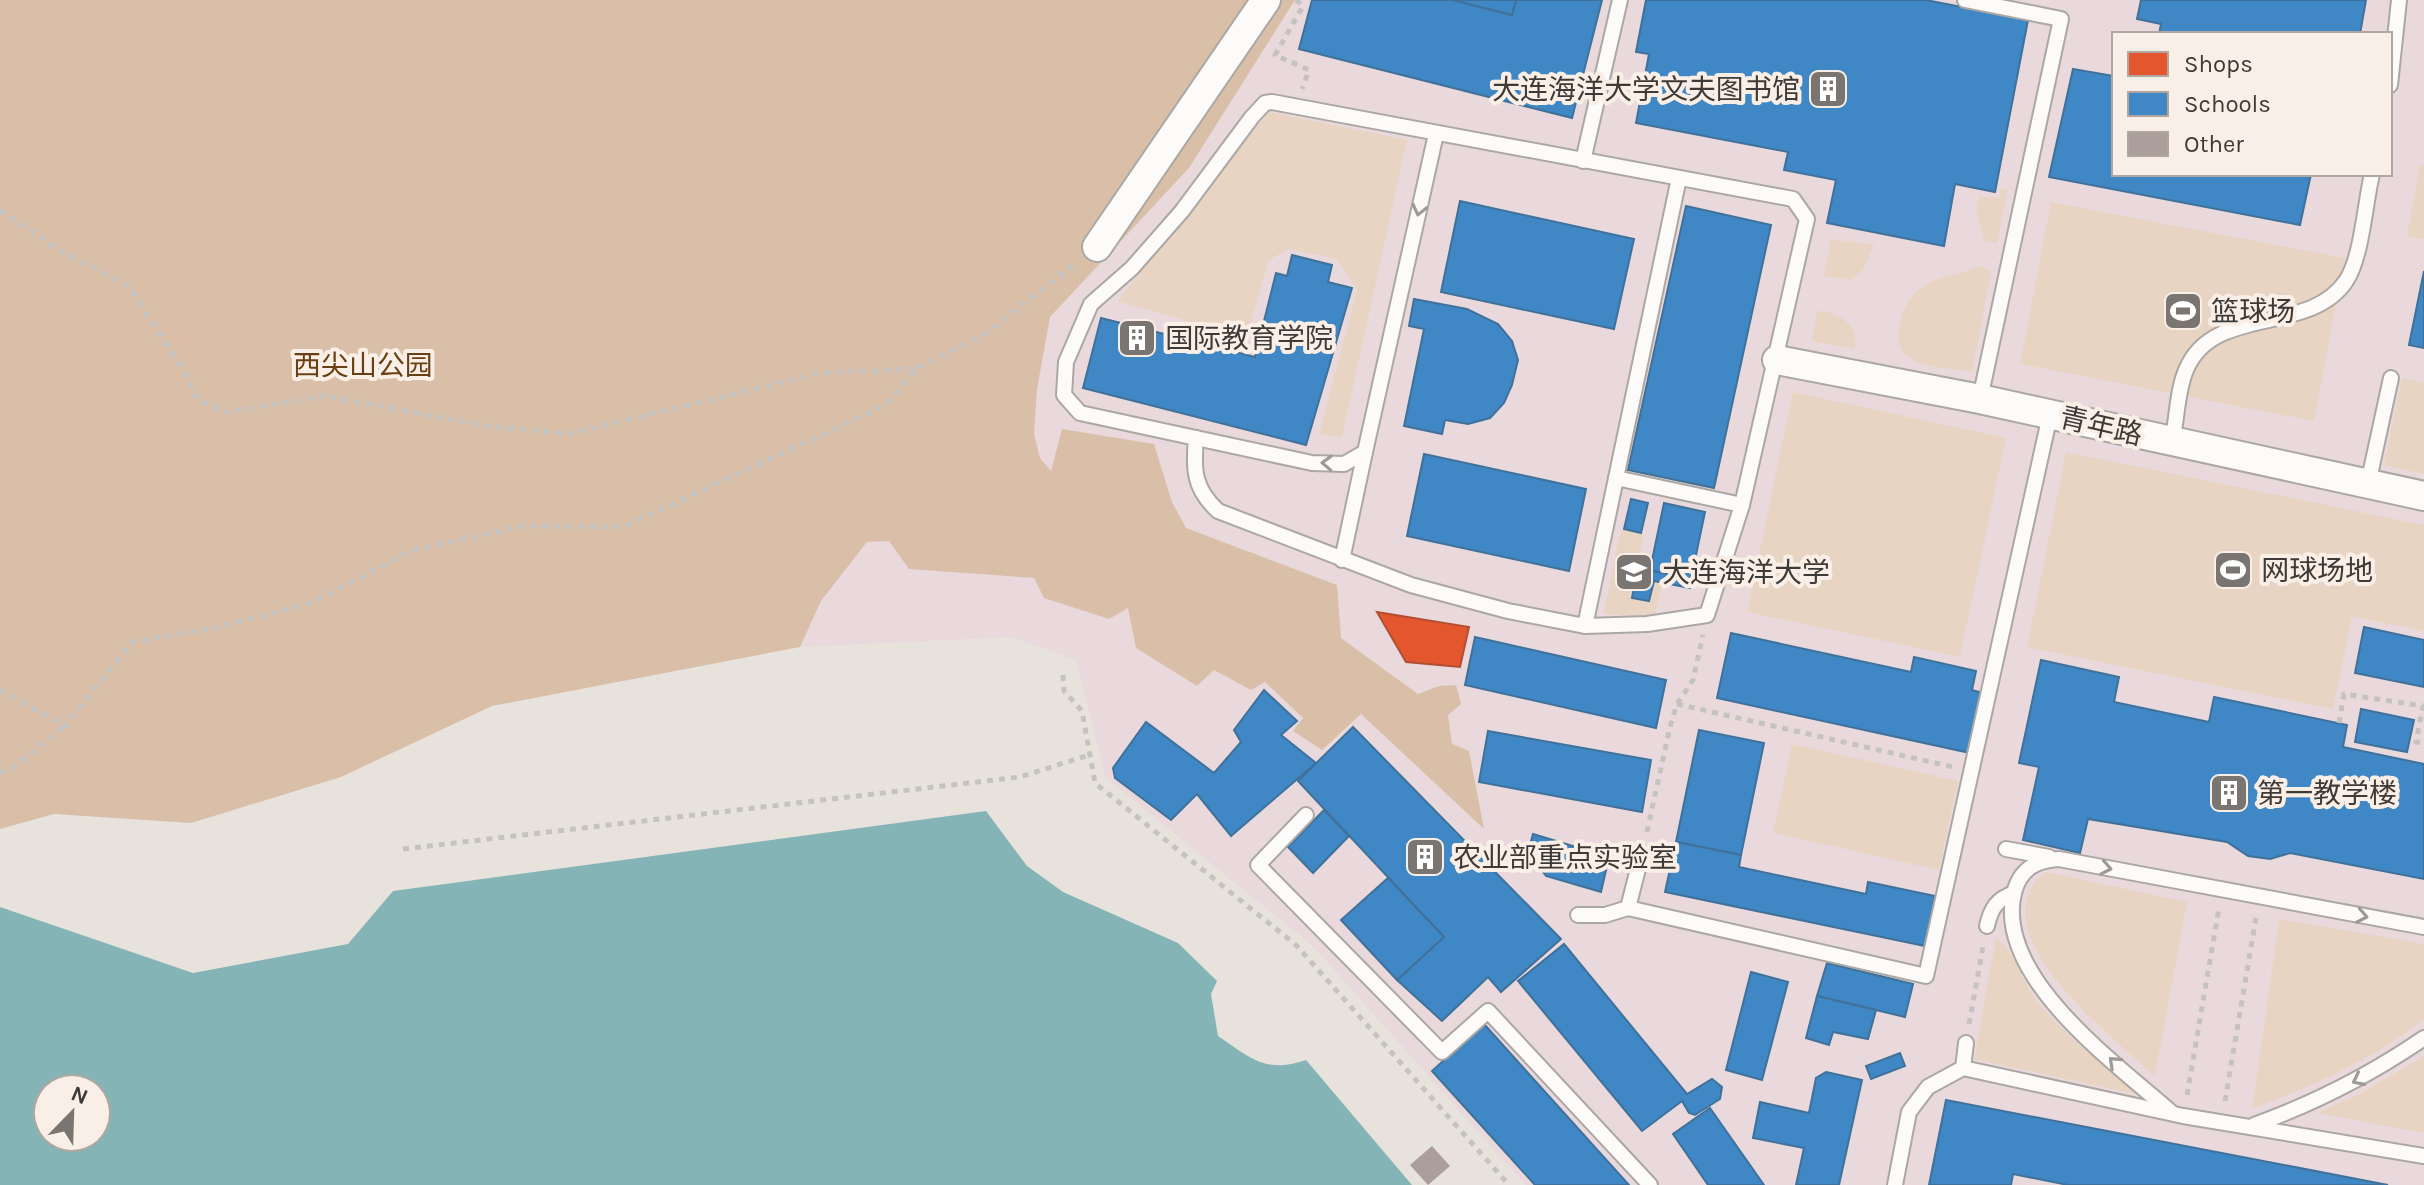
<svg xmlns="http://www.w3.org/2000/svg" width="2424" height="1185" viewBox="0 0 2424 1185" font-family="Karla,'Noto Sans SC',sans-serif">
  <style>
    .education { fill: #ead9dc; fill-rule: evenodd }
    .green { fill: #e8d4c2 }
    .forest { fill: #d9bfa8 }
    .water { fill: #85b4b6; fill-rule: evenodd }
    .shops { fill: #e4572e; stroke: #b24e31; stroke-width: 2 }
    .schools { fill: #3f88c5; stroke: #3f719a; stroke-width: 2 }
    .building { fill: #ac9e9a }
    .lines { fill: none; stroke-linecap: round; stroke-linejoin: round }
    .service-casing { stroke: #aba7a3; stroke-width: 18 }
    .minor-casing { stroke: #aba7a3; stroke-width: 32 }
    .path { stroke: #c5c3c0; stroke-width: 5; stroke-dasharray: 6 6; stroke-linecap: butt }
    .service { stroke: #fcfbfa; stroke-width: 14 }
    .minor { stroke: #fcfbfa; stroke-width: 28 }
    .oneway { stroke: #9d9a98 }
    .labels { text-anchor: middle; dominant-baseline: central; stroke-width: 8; stroke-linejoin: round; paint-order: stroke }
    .poi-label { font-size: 28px; fill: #3e3a37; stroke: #faefe6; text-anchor: start }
    .park-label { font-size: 28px; fill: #693f14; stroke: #faefe6 }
    .street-label { font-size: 28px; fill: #3e3a37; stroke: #faefe6 }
  </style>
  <rect width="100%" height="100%" fill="#e8e2dd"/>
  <path class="education" d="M1295 0H2424V1185H1525L1314 947 1106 778 1076 660 1011 637 800 647 821 601 1015 353 1189 168ZM2114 34H2390V174H2114Z"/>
  <g class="green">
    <path d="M1269 112 1407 140 1342 437 1319 434 1357 290 1337 259 1288 249 1269 260 1246 338 1117 301Z"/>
    <path d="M2420 165 2424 166V239L2407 236Z"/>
    <path d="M2008 188 1997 243 1984 240 1976 210 1979 196 1999 198 2001 190Z"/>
    <path d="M2051 202 2345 258 2314 421 2020 364Z"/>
    <path d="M1831 239 1874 245 1863 270 1850 280 1824 276Z"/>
    <path d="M1979 266 1991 272 1972 372C1939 366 1888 369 1900 323 1905 305 1910 294 1927 284 1942 275 1962 274 1979 266Z"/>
    <path d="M1817 311C1840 312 1858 324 1855 349L1812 341Z"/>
    <path d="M2402 378 2424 383V474L2384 465Z"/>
    <path d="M1793 392 2006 438 1960 657 1747 612Z"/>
    <path d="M2066 452 2424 525V631L2352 616 2333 709 2027 647Z"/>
    <path d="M1624 529 1644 534 1639 558 1652 561 1650 570 1638 568 1632 597 1649 601 1654 581 1662 583 1655 617 1604 614 1619 536Z"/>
    <path d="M1792 744 1958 781 1939 870 1773 833Z"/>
    <path d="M2046 872 2187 902 2155 1076C2114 1039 1972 928 2046 872Z"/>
    <path d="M2279 919 2424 944V1019C2371 1061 2314 1085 2252 1109Z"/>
    <path d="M1996 937C2018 954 2022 984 2040 1005 2070 1040 2107 1067 2144 1096L1974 1059Z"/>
    <path d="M2424 1056V1133L2317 1113 2359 1094Z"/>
  </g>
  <path class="forest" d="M0 0H1295L1189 168 1050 317 1037 389 1034 434 1040 458 1051 471 1062 429 1154 444 1172 502 1186 528 1337 585 1341 638 1418 694 1439 686 1456 685 1461 704 1448 715 1452 744 1469 751 1484 829 1361 714 1322 750 1293 731 1303 718 1265 682 1251 690 1214 670 1197 686 1136 648 1128 608 1109 619 1044 598 1034 578 909 569 889 541 867 542 821 601 800 647 492 706 341 777 191 823 54 814 0 829Z"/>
  <path class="water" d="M986 811 1027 866 1063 892 1178 943 1217 981 1211 994 1218 1036C1251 1058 1265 1074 1306 1060L1412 1185H0V907L193 973 348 944 393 891ZM48 1089H96V1137H48Z"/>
  <path class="shops" d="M1377 612 1469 627 1460 667 1406 662Z"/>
  <g class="schools">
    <path d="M1312 0H1453L1512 15 1516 0H1602L1572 118 1299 49Z"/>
    <path d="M1453 0H1516L1512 15Z"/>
    <path d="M1646 0H1926L2028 20 1995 192 1955 184 1944 246 1827 223 1836 180 1784 170 1788 152 1636 123 1649 54 1636 52Z"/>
    <path d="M2141 0H2366L2360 34H2159L2161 24 2137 19Z"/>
    <path d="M2073 69 2114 76V174H2311L2300 225 2049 177Z"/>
    <path d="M1460 201 1634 239 1614 329 1441 292Z"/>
    <path d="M1686 206 1771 225 1714 488 1628 470Z"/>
    <path d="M1292 255 1332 265 1328 282 1352 288 1306 445 1083 388 1101 318 1255 357 1276 273 1287 276Z"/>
    <path d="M2424 271V348L2409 345Z"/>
    <path d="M1414 299 1467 309 1498 324 1512 341 1518 360 1512 385 1504 403 1490 418 1468 424 1445 420 1442 434 1404 426 1424 329 1409 326Z"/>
    <path d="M1424 454 1586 489 1569 571 1407 536Z"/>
    <path d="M1631 499 1648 503 1641 533 1624 529Z"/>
    <path d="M1664 503 1705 512 1691 579 1650 570Z"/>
    <path d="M1621 560 1631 562 1627 583 1616 581Z"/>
    <path d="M1638 568 1691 579 1690 588 1654 581 1649 601 1632 598Z"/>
    <path d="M2364 627 2424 640V687L2355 673Z"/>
    <path d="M1731 633 1911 672 1914 657 1976 671 1972 690 1983 693 1970 753 1717 698Z"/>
    <path d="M1475 637 1666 680 1656 728 1465 685Z"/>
    <path d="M2041 660 2119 677 2114 702 2209 722 2214 697 2347 725 2343 747 2424 764V879L2290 853 2270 859 2248 856 2227 842 2088 819 2080 853 2023 840 2039 767 2019 763Z"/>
    <path d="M1264 690 1297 721 1281 735 1316 763 1231 836 1197 794 1171 820 1115 778 1113 768 1146 722 1214 773 1241 742 1234 730Z"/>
    <path d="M2361 709 2414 720 2407 752 2355 742Z"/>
    <path d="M1353 727 1561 939 1501 992 1488 977 1442 1021 1397 980 1444 937 1298 781Z"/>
    <path d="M1699 730 1764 743 1741 855 1676 842Z"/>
    <path d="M1488 731 1651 760 1642 812 1479 782Z"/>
    <path d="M1324 810 1349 836 1313 873 1288 847Z"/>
    <path d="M1533 834 1609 857 1601 892 1546 876 1528 852Z"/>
    <path d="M1676 842 1741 855 1739 867 1866 894 1868 882 1935 896 1925 946 1665 892Z"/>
    <path d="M1388 878 1444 937 1397 980 1341 920Z"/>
    <path d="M1564 944 1687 1094 1712 1079 1722 1087 1720 1099 1695 1115 1689 1113 1682 1101 1642 1131 1518 981Z"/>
    <path d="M1827 963 1913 984 1905 1017 1817 996Z"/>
    <path d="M1751 972 1788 982 1762 1080 1726 1070Z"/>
    <path d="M1817 996 1876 1010 1868 1039 1833 1032 1829 1045 1806 1038Z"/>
    <path d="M1484 1024 1629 1185H1535L1432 1071Z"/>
    <path d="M1900 1053 1905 1066 1871 1079 1866 1066Z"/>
    <path d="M1826 1072 1862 1080 1839 1185H1796L1804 1148 1753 1138 1760 1102 1809 1113 1816 1078Z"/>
    <path d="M1946 1100 2388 1185H2068L2013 1174 2011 1185H1929Z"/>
    <path d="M1710 1108 1764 1185H1708L1673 1134Z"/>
  </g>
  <path class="building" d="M1432 1146 1450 1166 1428 1185 1410 1165Z"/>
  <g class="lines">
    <defs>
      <g id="service">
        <path d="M1965 0 2061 19 1980 399"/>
        <path d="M2390 85 2399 0"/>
        <path d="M1272 102 1793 199 1807 219 1742 505 1707 615 1647 624 1585 626 1508 611 1411 585 1218 511C1194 489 1193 470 1196 438L1080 413 1064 395 1066 362 1091 304 1132 268 1182 211 1252 117 1265 103Z"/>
        <path d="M1583 161 1620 0"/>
        <path d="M1196 438 1312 463 1344 464 1365 452 1436 134"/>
        <path d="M2172 442C2177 420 2177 391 2186 370 2213 304 2309 336 2346 281 2362 257 2365 203 2372 174"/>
        <path d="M1616 478 1742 505"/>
        <path d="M2368 484 2391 378"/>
        <path d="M1342 560 1365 452"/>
        <path d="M1585 626 1679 178"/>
        <path d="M1306 815 1258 865 1442 1052 1488 1011 1650 1185"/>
        <path d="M2006 849 2049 857"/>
        <path d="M1642 853 1628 908 1926 976 2050 415"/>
        <path d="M1578 915H1605L1628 908"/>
        <path d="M1987 926C1991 908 1997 899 2014 893"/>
        <path d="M1963 1068 1966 1043"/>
        <path d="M2172 1113C2117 1064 1994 977 2014 893 2020 869 2036 860 2059 859L2424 927"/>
        <path d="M2254 1125C2315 1103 2370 1075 2424 1038"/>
        <path d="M1895 1185 1909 1112 1928 1087 1963 1068 2183 1116 2424 1156"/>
      </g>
      <g id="minor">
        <path d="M1097 247 1266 0"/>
        <path d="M1777 360 1980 399 2424 496"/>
      </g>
    </defs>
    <use href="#service" class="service-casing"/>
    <use href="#minor" class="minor-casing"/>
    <g class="path">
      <path d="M1296 0 1303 6 1275 55 1309 70 1302 89"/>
      <path d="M0 210 58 249 128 285 186 374 198 400 226 412 326 396 486 426 569 434 820 373 916 369"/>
      <path d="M1063 675 1064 691 1082 711 1095 783 1296 945 1509 1185"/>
      <path d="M0 690 65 726 132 642 219 627 310 603 413 550 524 526 623 527 884 406 917 369 985 334 1077 262"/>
      <path d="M1677 704 1953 767"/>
      <path d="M2339 723 2344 694 2423 706 2416 742 2424 743"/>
      <path d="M0 773 12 768 65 726"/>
      <path d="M1647 832 1670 727 1677 704 1693 680 1703 635"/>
      <path d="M403 849 1020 777 1089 755"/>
      <path d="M1969 1024 1983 947"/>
      <path d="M2187 1095 2219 908"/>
      <path d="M2225 1101 2256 918"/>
    </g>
    <use href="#service" class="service"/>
    <use href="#minor" class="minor"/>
  </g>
  <defs><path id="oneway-chevron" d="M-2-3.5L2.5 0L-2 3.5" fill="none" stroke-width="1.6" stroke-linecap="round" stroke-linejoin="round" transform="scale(2)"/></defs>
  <g class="oneway">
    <use href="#oneway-chevron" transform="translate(1419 210) rotate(103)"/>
    <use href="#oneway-chevron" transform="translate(1327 463) rotate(-178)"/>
    <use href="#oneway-chevron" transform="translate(2106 868) rotate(11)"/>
    <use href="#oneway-chevron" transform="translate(2362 916) rotate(11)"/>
    <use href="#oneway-chevron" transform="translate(2114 1062) rotate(-137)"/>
    <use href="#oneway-chevron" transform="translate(2358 1080) rotate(153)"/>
  </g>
  <defs>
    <symbol id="building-square" viewBox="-11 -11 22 22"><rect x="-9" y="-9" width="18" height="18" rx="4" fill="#7a7571" stroke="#faefe6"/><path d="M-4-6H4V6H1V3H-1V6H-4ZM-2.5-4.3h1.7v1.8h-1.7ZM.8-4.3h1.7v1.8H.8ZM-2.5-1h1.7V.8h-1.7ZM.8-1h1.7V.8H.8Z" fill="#fff"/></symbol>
    <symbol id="stadium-square" viewBox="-11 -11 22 22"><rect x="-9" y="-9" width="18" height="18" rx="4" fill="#7a7571" stroke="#faefe6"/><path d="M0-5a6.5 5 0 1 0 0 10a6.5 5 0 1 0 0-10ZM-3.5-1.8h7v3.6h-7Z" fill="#fff"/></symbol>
    <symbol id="university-square" viewBox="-11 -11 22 22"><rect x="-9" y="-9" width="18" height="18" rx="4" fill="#7a7571" stroke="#faefe6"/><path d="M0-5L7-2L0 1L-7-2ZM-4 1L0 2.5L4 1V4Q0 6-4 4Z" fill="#fff"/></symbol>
  </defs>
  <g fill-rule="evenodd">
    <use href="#building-square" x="1806" y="67" width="44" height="44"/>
    <use href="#stadium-square" x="2161" y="289" width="44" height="44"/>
    <use href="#building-square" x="1115" y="316" width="44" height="44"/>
    <use href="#stadium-square" x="2211" y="548" width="44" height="44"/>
    <use href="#university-square" x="1612" y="550" width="44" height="44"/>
    <use href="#building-square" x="2207" y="771" width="44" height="44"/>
    <use href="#building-square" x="1403" y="835" width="44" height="44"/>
  </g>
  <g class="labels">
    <g class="poi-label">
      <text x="1800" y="89" text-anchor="end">大连海洋大学文夫图书馆</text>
      <text x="2211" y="311">篮球场</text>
      <text x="1165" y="338">国际教育学院</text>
      <text x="2261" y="570">网球场地</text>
      <text x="1662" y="572">大连海洋大学</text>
      <text x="2257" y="793">第一教学楼</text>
      <text x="1453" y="857">农业部重点实验室</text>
    </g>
    <g class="park-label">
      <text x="363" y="365">西尖山公园</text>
    </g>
    <g class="street-label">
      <text transform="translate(2101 426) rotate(13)">青年路</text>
    </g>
  </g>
  <rect x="2112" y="32" width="280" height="144" fill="#faefe6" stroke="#afa7a0" stroke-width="2"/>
  <rect x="2128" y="52" width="40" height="24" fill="#e4572e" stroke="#afa7a0" stroke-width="2"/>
  <text x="2184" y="72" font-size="24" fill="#3e3a37">Shops</text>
  <rect x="2128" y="92" width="40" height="24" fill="#3f88c5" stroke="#afa7a0" stroke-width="2"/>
  <text x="2184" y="112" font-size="24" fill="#3e3a37">Schools</text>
  <rect x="2128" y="132" width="40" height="24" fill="#ac9e9a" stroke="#afa7a0" stroke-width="2"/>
  <text x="2184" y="152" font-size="24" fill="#3e3a37">Other</text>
  <g transform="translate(72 1113) rotate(23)"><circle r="38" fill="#faefe6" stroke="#afa7a0" stroke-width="2"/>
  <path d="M0-6L14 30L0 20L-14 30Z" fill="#7a7571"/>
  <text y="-12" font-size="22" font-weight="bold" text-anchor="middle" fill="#3e3a37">N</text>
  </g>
</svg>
